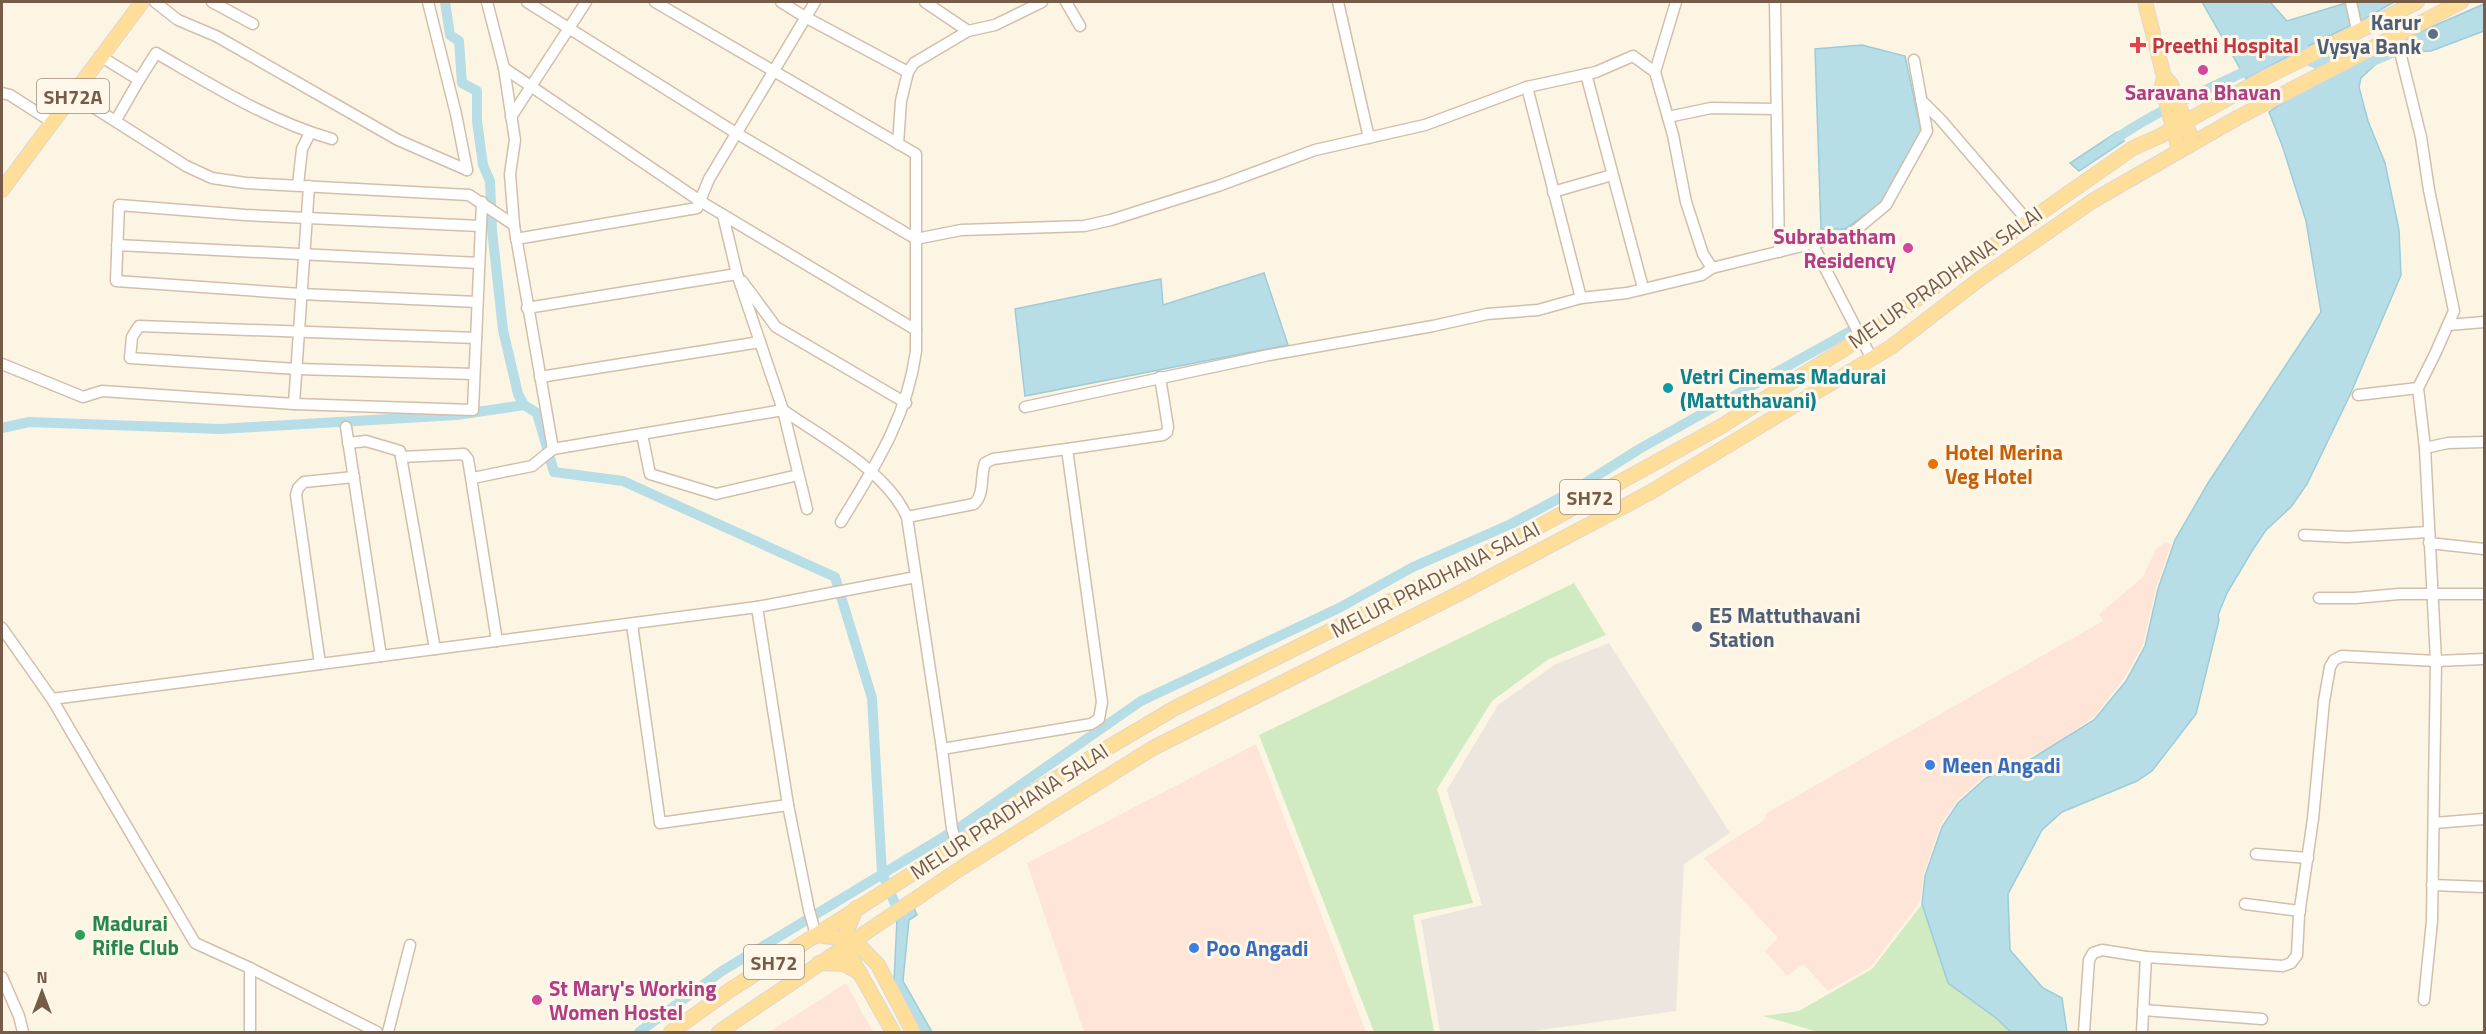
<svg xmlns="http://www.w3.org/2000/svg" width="2486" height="1034" viewBox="0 0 2486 1034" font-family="'Titillium Web',sans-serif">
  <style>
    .commercial { fill: #fee5d7 }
    .industrial { fill: #ece6de }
    .green { fill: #d0ebc1 }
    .water { fill: #b7dde7; stroke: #9dccd9; stroke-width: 1.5 }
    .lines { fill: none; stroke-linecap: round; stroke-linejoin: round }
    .canal { stroke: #b7dde7; stroke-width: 10 }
    .river { stroke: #b7dde7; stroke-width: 18 }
    .minor-casing { stroke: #d1bfac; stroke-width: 13 }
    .major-casing { stroke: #ded8d3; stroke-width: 16 }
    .minor { stroke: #fff; stroke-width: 10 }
    .major { stroke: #fede99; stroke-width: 14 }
    .service-dot { fill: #5c6f8a; stroke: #fff8ea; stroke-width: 2 }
    .health-dot { fill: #e0444e; stroke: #fff8ea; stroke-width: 2 }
    .hotel-dot { fill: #d1479c; stroke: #fff8ea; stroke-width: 2 }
    .culture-dot { fill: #0f9aa8; stroke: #fff8ea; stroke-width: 2 }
    .food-dot { fill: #e8710a; stroke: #fff8ea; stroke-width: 2 }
    .shop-dot { fill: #3f7fe0; stroke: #fff8ea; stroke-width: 2 }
    .leisure-dot { fill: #2e9e5b; stroke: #fff8ea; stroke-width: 2 }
    .labels { text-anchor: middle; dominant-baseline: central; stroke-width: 6; stroke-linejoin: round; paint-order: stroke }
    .shield { fill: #fff8ea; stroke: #9f8a79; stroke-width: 1.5 }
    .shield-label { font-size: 20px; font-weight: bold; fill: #765b48 }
    .service-label { font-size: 21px; font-weight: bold; fill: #4e5e75; stroke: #fff8ea; text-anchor: end }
    .health-label { font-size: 21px; font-weight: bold; fill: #be3a42; stroke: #fff8ea; text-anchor: start }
    .hotel-label { font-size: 21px; font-weight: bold; fill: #b23c85; stroke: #fff8ea }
    .street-label { font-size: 21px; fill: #765b48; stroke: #fff8ea }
    .culture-label { font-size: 21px; font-weight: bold; fill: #0d838f; stroke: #fff8ea; text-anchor: start }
    .food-label { font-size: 21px; font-weight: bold; fill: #c56008; stroke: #fff8ea; text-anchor: start }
    .shop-label { font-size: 21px; font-weight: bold; fill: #366cbe; stroke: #fff8ea; text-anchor: start }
    .leisure-label { font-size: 21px; font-weight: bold; fill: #27864d; stroke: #fff8ea; text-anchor: start }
  </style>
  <rect width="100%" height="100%" fill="#fdf5e3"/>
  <g class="commercial">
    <path d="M2165 542 2171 544 2156 588 2143 645 2123 680 2094 717 2048 749 1987 774 1958 800 1941 824 1924 873 1920 902 1871 967 1828 991 1803 964 1787 976 1765 951 1778 938 1704 858 1763 821 1767 813 2103 621 2099 614 2143 577 2156 549Z"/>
    <path d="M1256 744 1366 1032H1084L1027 863Z"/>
    <path d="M846 983 873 1032H769L788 1020Z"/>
  </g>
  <path class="industrial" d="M1609 643 1730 833 1684 864 1676 1011 1526 1032H1440L1421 920 1482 905 1447 790 1498 705 1556 664Z"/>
  <g class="green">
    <path d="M1574 583 1606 635 1549 659 1492 701 1437 789 1473 903 1413 915 1434 1032H1374L1259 735Z"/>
    <path d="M1922 904 1948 983 1996 1018 2011 1032H1818L1763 1016 1799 1011 1872 969Z"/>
  </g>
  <g class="water">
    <path d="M2202 2H2270L2287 21 2346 3 2352 25 2298 51 2246 79Z"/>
    <path d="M2357 2H2394L2361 21Z"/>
    <path d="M2484 4V31L2431 51 2407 52 2401 40Z"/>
    <path d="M1862 45 1905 56 1921 131 1880 204 1845 229H1821L1815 49Z"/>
    <path d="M2372 57 2376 64 2361 78 2359 87 2368 121 2385 163 2399 230 2401 275 2350 395 2307 484 2291 507 2266 530 2252 551 2227 593 2218 615 2219 620 2196 714 2152 771 2137 781 2062 812 2042 830 2008 894 2010 950 2043 988 2062 998 2067 1032H2011L1996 1018 1948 983 1922 904 1925 876 1942 827 1958 803 1986 778 2033 758 2094 720 2126 681 2145 646 2158 589 2175 540 2208 483 2321 312 2306 221 2283 148 2269 112C2300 89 2337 72 2372 57Z"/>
    <path d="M2117 132 2124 141 2079 171 2070 163Z"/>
    <path d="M1264 273 1288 345 1025 396 1015 309 1161 279 1163 305Z"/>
    <path d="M914 908 917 915 909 920 903 981 932 1032H921L894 981 897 919Z"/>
  </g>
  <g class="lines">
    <g class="canal">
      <path d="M445 2 450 35 459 41 462 83 477 91V121L483 165 490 181 492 230 503 330 518 394 524 405"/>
      <path d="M2364 67 2371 62 2406 47"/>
      <path d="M2110 143C2154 111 2203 92 2252 68"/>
      <path d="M2 428 29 422 220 429 457 415 524 405 537 413 554 472 623 481 835 577 872 698 882 873 901 918"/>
      <path d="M639 1032 722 971 960 827 1141 701 1339 608 1413 567 1511 524 1571 492 1641 448 1854 329"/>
    </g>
    <path class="river" d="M2246 2 2291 48 2342 71 2346 76"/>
    <defs>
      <g id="minor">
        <path d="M155 2 178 20 216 36 398 140 467 170"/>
        <path d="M212 2 253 24"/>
        <path d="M428 2 456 114 467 170"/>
        <path d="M487 2 504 68 515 140 510 174 514 225"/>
        <path d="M527 2 736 133 916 239 961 230 1084 226 1111 220 1218 186 1315 150 1425 125 1527 87 1596 72 1633 56 1655 72 1673 135 1686 202 1703 254 1712 268 1851 234 1886 205 1927 131 1914 60"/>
        <path d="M655 2 916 154V351C907 418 875 466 841 522"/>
        <path d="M781 2 805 17 908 72"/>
        <path d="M925 2 968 31"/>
        <path d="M1066 2 1080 26"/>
        <path d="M1338 2 1369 138"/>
        <path d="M1775 2 1779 252"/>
        <path d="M2351 2 2357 30"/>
        <path d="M2387 17 2401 56 2421 137 2429 190 2454 311 2435 354 2418 388 2425 448 2436 661 2432 921 2424 1000"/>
        <path d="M100 56 139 80 116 120"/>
        <path d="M504 68 700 201 916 330"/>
        <path d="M1655 72 1676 2"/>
        <path d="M1586 74 1643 288"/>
        <path d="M139 80 156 53C212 85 269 121 332 139"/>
        <path d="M1527 87 1581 298"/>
        <path d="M2 93 10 95 52 122"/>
        <path d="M74 95 186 166 212 178 246 183 469 195 514 225 553 449 783 410C824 439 886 470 907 517L942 749 952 829 957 845"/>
        <path d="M1921 100 1941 120 2027 220"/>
        <path d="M511 117 586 2"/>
        <path d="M1668 117 1711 108 1775 109"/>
        <path d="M898 144 901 101 908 72 914 63 968 31 995 25 1042 2"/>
        <path d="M298 185 302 149 310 133"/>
        <path d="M1553 192 1612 175"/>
        <path d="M516 239 697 208 709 179 815 2"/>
        <path d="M1812 243 1872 359"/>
        <path d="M117 245 479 263"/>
        <path d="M737 274 783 410 807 509"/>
        <path d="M742 281 776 327 906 403"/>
        <path d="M477 302 301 294 116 281 119 205 245 215 480 226"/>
        <path d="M527 308 737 274 723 215"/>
        <path d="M2448 325 2484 322"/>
        <path d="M2 364 83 397 102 391 294 404 473 410 482 202"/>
        <path d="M474 374 297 369 130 358 132 337 139 326 476 338"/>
        <path d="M540 377 760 342"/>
        <path d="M2358 395 2418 388"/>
        <path d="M294 404 309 186"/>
        <path d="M1025 407 1269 355 1433 326 1487 314 1538 310 1581 298 1627 293 1702 275 1712 268"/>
        <path d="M346 427 381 656"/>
        <path d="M642 434 650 474 716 494 798 475"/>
        <path d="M348 443 366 441 400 451 435 649"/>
        <path d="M2425 448 2448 443 2484 442"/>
        <path d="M401 457 464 454 468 459 497 641"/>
        <path d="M473 478 532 466 553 449"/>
        <path d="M907 517 974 504C985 494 980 476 985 463L993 459 1067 449"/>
        <path d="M2304 535 2347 537 2428 532"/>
        <path d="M2429 543 2484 549"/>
        <path d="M2319 598H2355L2399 594H2484"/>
        <path d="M757 607 916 577"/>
        <path d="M632 624 660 823 788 805"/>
        <path d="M2 628 52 699 195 943 250 968 377 1032"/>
        <path d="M320 664 296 495 298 488 304 482 354 477"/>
        <path d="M52 699 757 607 788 805 809 910 816 935"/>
        <path d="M942 749 1091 724 1099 719 1102 702 1067 449 1163 435 1167 432 1168 427 1160 377"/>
        <path d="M2434 823 2484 819"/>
        <path d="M2256 854 2308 858"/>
        <path d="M2432 885 2484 887"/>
        <path d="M2245 904 2300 911"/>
        <path d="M250 968V1032"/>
        <path d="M2 977 19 1016 23 1032"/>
        <path d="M2143 1010 2262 1019"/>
        <path d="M388 1032 410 945"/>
        <path d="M2084 1032 2089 960 2093 953 2102 950 2146 957 2283 966 2291 963 2297 955 2299 915 2313 819 2324 701 2330 667 2334 660 2342 656 2436 661 2484 659"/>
        <path d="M2142 1032 2146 957"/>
      </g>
      <g id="major">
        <path d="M2145 2 2164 77 2162 86 2179 150"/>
        <path d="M2164 77 2171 84 2193 143"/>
        <path d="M2 190 142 2"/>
        <path d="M856 908 844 938 845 947 893 1032"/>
        <path d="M816 935 854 940 878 965 913 1032"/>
        <path d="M819 963 844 964 860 973"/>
        <path d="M671 1032 730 990 957 845 1028 795 1175 708 1529 532 1720 427 1863 337 2133 148 2160 136 2264 78 2417 2"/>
        <path d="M719 1032 961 868 1153 748 1458 594 1649 493 1891 347 1981 278 2094 200 2237 118 2461 2"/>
      </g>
    </defs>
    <use href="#minor" class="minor-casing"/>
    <use href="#major" class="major-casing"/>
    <use href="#minor" class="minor"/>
    <use href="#major" class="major"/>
  </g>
  <g class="service-dot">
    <circle cx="2433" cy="34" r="6"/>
    <circle cx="1697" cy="627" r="6"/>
  </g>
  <path class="health-dot" d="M2135 36h6v6h6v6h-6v6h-6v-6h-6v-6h6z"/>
  <g class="hotel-dot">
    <circle cx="2203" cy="70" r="6"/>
    <circle cx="1908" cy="248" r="6"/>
    <circle cx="537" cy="1000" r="6"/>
  </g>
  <circle class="culture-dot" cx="1668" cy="388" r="6"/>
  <circle class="food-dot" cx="1933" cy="464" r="6"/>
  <g class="shop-dot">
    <circle cx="1930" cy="765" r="6"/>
    <circle cx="1194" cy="948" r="6"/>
  </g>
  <circle class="leisure-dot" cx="80" cy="935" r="6"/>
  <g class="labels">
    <g class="shield">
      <rect x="37" y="79" width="72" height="34" rx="4.5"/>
      <rect x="1560" y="480" width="60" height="34" rx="4.5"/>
      <rect x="744" y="945" width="60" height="34" rx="4.5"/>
    </g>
    <g class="shield-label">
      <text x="73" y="96">SH72A</text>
      <text x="1590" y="497">SH72</text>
      <text x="774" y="962">SH72</text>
    </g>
    <g class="service-label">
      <text x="2421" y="22">Karur<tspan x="2421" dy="24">Vysya Bank</tspan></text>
      <text x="1709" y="615" text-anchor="start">E5 Mattuthavani<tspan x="1709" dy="24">Station</tspan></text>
    </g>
    <g class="health-label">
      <text x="2152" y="45">Preethi Hospital</text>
    </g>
    <g class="hotel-label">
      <text x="2203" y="92">Saravana Bhavan</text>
      <text x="1896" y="236" text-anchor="end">Subrabatham<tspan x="1896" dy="24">Residency</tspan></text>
      <text x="549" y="988" text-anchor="start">St Mary's Working<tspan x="549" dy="24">Women Hostel</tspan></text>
    </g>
    <g class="street-label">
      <text transform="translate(1945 277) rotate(-35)">MELUR PRADHANA SALAI</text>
      <text transform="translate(1435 579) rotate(-27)">MELUR PRADHANA SALAI</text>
      <text transform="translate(1009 811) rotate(-33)">MELUR PRADHANA SALAI</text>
    </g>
    <g class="culture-label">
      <text x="1680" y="376">Vetri Cinemas Madurai<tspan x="1680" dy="24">(Mattuthavani)</tspan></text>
    </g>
    <g class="food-label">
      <text x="1945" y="452">Hotel Merina<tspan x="1945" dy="24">Veg Hotel</tspan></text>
    </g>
    <g class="shop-label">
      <text x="1942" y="765">Meen Angadi</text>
      <text x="1206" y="948">Poo Angadi</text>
    </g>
    <g class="leisure-label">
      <text x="92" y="923">Madurai<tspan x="92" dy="24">Rifle Club</tspan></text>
    </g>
  </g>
  <rect width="2486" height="1034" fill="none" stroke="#765b48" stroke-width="6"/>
  <g transform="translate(42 992)" stroke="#fff8ea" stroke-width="4.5" paint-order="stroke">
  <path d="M0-4.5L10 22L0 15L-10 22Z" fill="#765b48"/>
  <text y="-9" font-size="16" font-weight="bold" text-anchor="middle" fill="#765b48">N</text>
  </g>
</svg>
